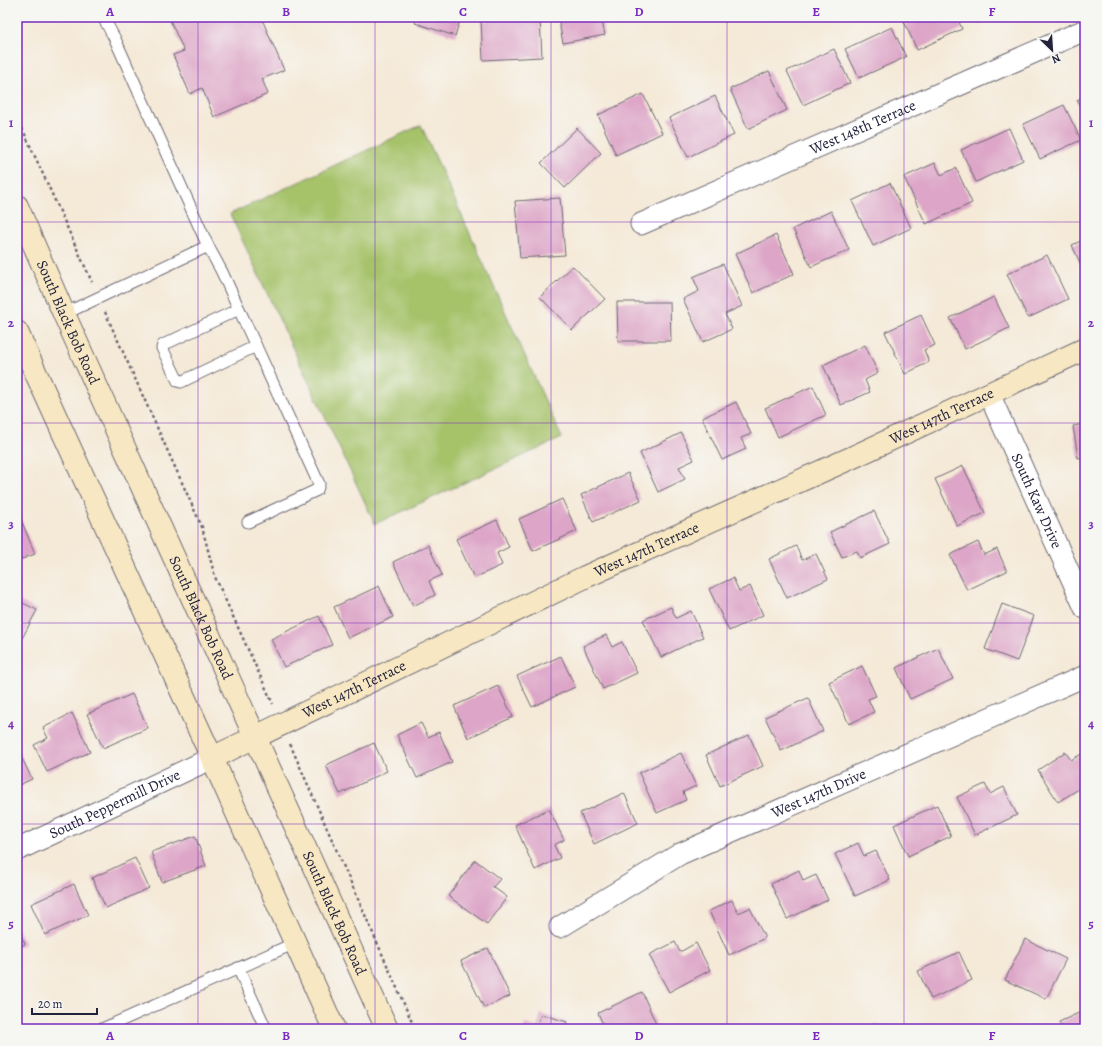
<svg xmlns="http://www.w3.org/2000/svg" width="1102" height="1046" viewBox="0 0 1102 1046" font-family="Alegreya,serif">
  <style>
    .green { fill: #a6c36b; stroke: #647253 }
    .building { fill: #dda5c7 }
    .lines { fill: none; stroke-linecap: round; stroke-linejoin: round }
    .lane-casing { stroke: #6c6872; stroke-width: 13 }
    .street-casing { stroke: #6c6872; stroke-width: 23 }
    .secondary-casing { stroke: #6c6872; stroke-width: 24 }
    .path { stroke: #6c6872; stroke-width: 2.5; stroke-dasharray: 3 3; stroke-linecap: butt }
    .lane { stroke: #fff; stroke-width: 11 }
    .street { stroke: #fff; stroke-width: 21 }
    .secondary { stroke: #f7e8c3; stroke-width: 22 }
    .grid { fill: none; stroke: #7b2cbf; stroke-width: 1; stroke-opacity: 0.55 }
    .labels { text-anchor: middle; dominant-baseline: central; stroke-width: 3; stroke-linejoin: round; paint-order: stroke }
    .street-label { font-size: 15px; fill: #22223b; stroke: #f6f6f2 }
    .neatline { fill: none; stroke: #7b2cbf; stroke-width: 1.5 }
    .grid-label { font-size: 13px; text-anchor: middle; font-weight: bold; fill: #7b2cbf }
  </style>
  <rect width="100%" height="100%" fill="#f6f6f2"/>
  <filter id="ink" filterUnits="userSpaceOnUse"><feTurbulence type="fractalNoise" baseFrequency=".025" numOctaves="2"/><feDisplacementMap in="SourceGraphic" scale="8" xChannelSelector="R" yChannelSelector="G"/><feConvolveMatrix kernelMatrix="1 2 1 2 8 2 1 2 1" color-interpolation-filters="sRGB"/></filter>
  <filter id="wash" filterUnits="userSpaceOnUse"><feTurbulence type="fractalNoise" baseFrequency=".012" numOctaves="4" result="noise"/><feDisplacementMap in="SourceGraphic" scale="16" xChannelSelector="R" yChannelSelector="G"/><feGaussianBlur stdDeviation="0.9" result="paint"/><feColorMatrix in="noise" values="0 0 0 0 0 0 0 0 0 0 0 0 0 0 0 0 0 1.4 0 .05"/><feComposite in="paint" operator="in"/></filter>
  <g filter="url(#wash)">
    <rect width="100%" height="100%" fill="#f5e9d7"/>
    <path class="green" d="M421 125 562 438 375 524 230 214Z"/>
    <g id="blocks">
      <g class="building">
        <path d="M178 17H261L284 70 262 79 268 94 214 117 202 88 190 94 173 55 184 51 170 20Z"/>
        <path d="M417 17H461L455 36 415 23Z"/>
        <path d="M558 17H601L605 35 563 43Z"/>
        <path d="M902 17H957L962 29 917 50Z"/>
        <path d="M974 17H989L977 23Z"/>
        <path d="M540 18 542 57 483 60 481 21Z"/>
        <path d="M892 27 906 57 859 78 845 49Z"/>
        <path d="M834 49 850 83 803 105 787 71Z"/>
        <path d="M769 71 787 110 748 129 730 89Z"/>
        <path d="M643 94 662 133 616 155 598 115Z"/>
        <path d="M715 96 734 135 688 157 669 118Z"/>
        <path d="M1085 96V117L1077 100Z"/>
        <path d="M1064 105 1081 140 1040 159 1023 124Z"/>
        <path d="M577 128 601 153 565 188 541 163Z"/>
        <path d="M1009 128 1023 160 976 182 961 150Z"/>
        <path d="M935 163 941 175 956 168 972 203 926 224 904 177Z"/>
        <path d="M890 183 911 228 873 246 852 201Z"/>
        <path d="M560 198 565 255 520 258 515 201Z"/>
        <path d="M831 211 849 250 811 267 793 229Z"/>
        <path d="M776 235 794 274 753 293 735 254Z"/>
        <path d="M1085 239V274L1072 245Z"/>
        <path d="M1047 255 1068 299 1028 318 1007 274Z"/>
        <path d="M723 264 742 306 725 314 732 329 703 342 683 299 699 291 693 277Z"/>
        <path d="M573 266 605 299 572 330 540 297Z"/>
        <path d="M994 297 1009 328 965 349 950 318Z"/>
        <path d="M617 302H670L671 341H618Z"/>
        <path d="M921 315 935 345 924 350 929 362 905 374 885 332Z"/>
        <path d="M865 345 878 373 865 380 870 392 841 405 823 365Z"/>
        <path d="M813 386 826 415 778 437 765 408Z"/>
        <path d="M736 402 751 434 741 438 746 449 722 460 702 418Z"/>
        <path d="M1085 424V457L1078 458 1073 426Z"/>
        <path d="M681 433 694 460 679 467 685 479 658 492 640 453Z"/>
        <path d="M963 466 985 513 957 526 935 479Z"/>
        <path d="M628 473 641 500 593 522 581 495Z"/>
        <path d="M562 499 577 531 533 551 519 519Z"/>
        <path d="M874 511 890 544 860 558 857 551 842 557 830 532Z"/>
        <path d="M20 517 35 554 17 561V518Z"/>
        <path d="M497 520 509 547 497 553 502 565 474 578 456 539Z"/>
        <path d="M978 542 984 555 997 549 1007 571 967 590 950 555Z"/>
        <path d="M428 545 442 575 429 581 435 595 413 606 393 562Z"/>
        <path d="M796 546 802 560 816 554 828 579 787 598 769 559Z"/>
        <path d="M733 578 739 591 750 586 763 615 729 631 709 589Z"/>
        <path d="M379 586 393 617 348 638 334 607Z"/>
        <path d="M17 600 37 610 17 648Z"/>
        <path d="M1002 604 1034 616 1017 661 985 649Z"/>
        <path d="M671 607 676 618 691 611 703 637 661 657 643 620Z"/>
        <path d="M319 616 332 645 284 667 271 639Z"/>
        <path d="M606 635 612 647 622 642 637 673 603 689 583 646Z"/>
        <path d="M938 648 953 679 910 699 896 668Z"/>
        <path d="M561 656 575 687 532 707 517 676Z"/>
        <path d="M862 666 876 696 868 699 874 712 849 724 829 682Z"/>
        <path d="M498 686 513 717 468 738 454 706Z"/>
        <path d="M132 694 148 728 103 748 87 714Z"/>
        <path d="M808 698 823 731 781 751 765 717Z"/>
        <path d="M72 713 90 752 47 772 34 745 48 738 43 728Z"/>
        <path d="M421 723 428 737 439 732 452 762 417 778 397 735Z"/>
        <path d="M749 735 763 766 720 786 706 755Z"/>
        <path d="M374 743 387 771 340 794 326 765Z"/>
        <path d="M17 748 32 779 17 786Z"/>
        <path d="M1065 752 1071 760 1085 752V785L1058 802 1038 770Z"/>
        <path d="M681 753 696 786 683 792 686 800 657 813 639 773Z"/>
        <path d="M985 784 990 794 1004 787 1017 815 975 835 957 797Z"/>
        <path d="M624 793 638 823 594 844 580 813Z"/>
        <path d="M937 805 951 836 908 856 894 825Z"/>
        <path d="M549 809 564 840 554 845 560 858 535 870 515 825Z"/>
        <path d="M195 836 206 866 162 882 151 852Z"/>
        <path d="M858 843 864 856 876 851 890 880 855 896 835 854Z"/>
        <path d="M135 858 149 888 106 908 92 878Z"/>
        <path d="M475 860 500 879 493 887 507 897 487 924 448 896Z"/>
        <path d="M799 870 803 881 816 875 828 900 787 919 771 884Z"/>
        <path d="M74 884 88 915 45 935 31 904Z"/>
        <path d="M732 900 738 913 750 908 765 938 729 955 709 911Z"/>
        <path d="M17 926 25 944 17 948Z"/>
        <path d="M1025 939 1066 959 1046 999 1005 980Z"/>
        <path d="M675 942 680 952 696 943 710 970 669 992 649 955Z"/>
        <path d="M488 948 510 996 484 1008 461 961Z"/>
        <path d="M959 952 972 980 931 999 918 971Z"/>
        <path d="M642 992 656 1024 646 1029H605L598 1013Z"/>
        <path d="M1083 1011 1085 1014V1029H1063L1059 1022Z"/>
        <path d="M541 1014 567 1022 565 1029H524L525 1024 537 1027Z"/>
        <path d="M873 1024 912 1028V1029H872Z"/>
      </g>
    </g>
  </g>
  <g filter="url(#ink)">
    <use href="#blocks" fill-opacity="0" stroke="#6c6872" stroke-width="1"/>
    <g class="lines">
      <defs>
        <g id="lane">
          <path d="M17 17H18"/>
          <path d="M208 246 222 272 319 484 317 490 248 522"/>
          <path d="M239 309 163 345 162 348 178 381 181 382 256 346"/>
          <path d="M64 314 208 246 115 39 103 17"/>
          <path d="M238 968 266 1029"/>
          <path d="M102 1029 295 943"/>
        </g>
        <g id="street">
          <path id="s1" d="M641 224 1085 30"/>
          <path id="s2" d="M989 394 1085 608"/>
          <path id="s3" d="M17 850 212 758"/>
          <path id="s4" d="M560 927 680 854 1085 676"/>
        </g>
        <g id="secondary">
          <path id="s5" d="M17 206 64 314 387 1029"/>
          <path d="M17 332 212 758 334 1029"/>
          <path id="s6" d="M212 758 585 577 851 458 1085 349"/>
        </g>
      </defs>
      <use href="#lane" class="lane-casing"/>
      <use href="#street" class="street-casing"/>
      <use href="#secondary" class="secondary-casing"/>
      <g class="path">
        <path d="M17 117 92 282"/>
        <path d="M105 312 202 527 215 577 273 704"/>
        <path d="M290 744 415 1029"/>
      </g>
      <use href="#lane" class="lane"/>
      <use href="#street" class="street"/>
      <use href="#secondary" class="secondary"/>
    </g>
  </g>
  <path class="grid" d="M198 17V1029M375 17V1029M551 17V1029M727 17V1029M904 17V1029M17 222H1085M17 423H1085M17 623H1085M17 824H1085"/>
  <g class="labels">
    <g class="street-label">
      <text stroke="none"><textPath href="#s1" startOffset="242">West 148th Terrace</textPath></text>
      <text stroke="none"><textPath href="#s5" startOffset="127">South Black Bob Road</textPath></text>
      <text stroke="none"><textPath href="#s6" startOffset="806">West 147th Terrace</textPath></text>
      <text stroke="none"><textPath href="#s2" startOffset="117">South Kaw Drive</textPath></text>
      <text stroke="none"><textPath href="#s6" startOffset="482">West 147th Terrace</textPath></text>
      <text stroke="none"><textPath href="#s5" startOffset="451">South Black Bob Road</textPath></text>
      <text stroke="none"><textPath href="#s6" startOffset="158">West 147th Terrace</textPath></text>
      <text stroke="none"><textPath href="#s4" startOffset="292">West 147th Drive</textPath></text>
      <text stroke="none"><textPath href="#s3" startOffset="108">South Peppermill Drive</textPath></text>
      <text stroke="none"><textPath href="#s5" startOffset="775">South Black Bob Road</textPath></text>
    </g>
  </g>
  <rect width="1102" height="1046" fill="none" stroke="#f6f6f2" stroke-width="44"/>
  <g transform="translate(1052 50) rotate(155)" stroke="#f6f6f2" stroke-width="3" paint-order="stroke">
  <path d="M0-3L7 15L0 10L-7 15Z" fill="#22223b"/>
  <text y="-6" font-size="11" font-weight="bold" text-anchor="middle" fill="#22223b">N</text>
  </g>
  <path d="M32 1008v6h65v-6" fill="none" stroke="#22223b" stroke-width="2"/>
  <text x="38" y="1008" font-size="12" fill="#22223b" stroke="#f6f6f2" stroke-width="3" paint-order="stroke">20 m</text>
  <rect x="22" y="22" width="1058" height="1002" class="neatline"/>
  <g class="grid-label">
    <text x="110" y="16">A</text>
    <text x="286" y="16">B</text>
    <text x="463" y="16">C</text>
    <text x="639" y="16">D</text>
    <text x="816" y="16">E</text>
    <text x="992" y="16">F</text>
    <text x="11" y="127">1</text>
    <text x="1091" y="127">1</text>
    <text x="11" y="327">2</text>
    <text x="1091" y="327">2</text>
    <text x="11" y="528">3</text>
    <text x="1091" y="528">3</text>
    <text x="11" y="728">4</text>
    <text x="1091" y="728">4</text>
    <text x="11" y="928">5</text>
    <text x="1091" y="928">5</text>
    <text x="110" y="1040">A</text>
    <text x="286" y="1040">B</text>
    <text x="463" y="1040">C</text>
    <text x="639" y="1040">D</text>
    <text x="816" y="1040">E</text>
    <text x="992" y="1040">F</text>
  </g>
</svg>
